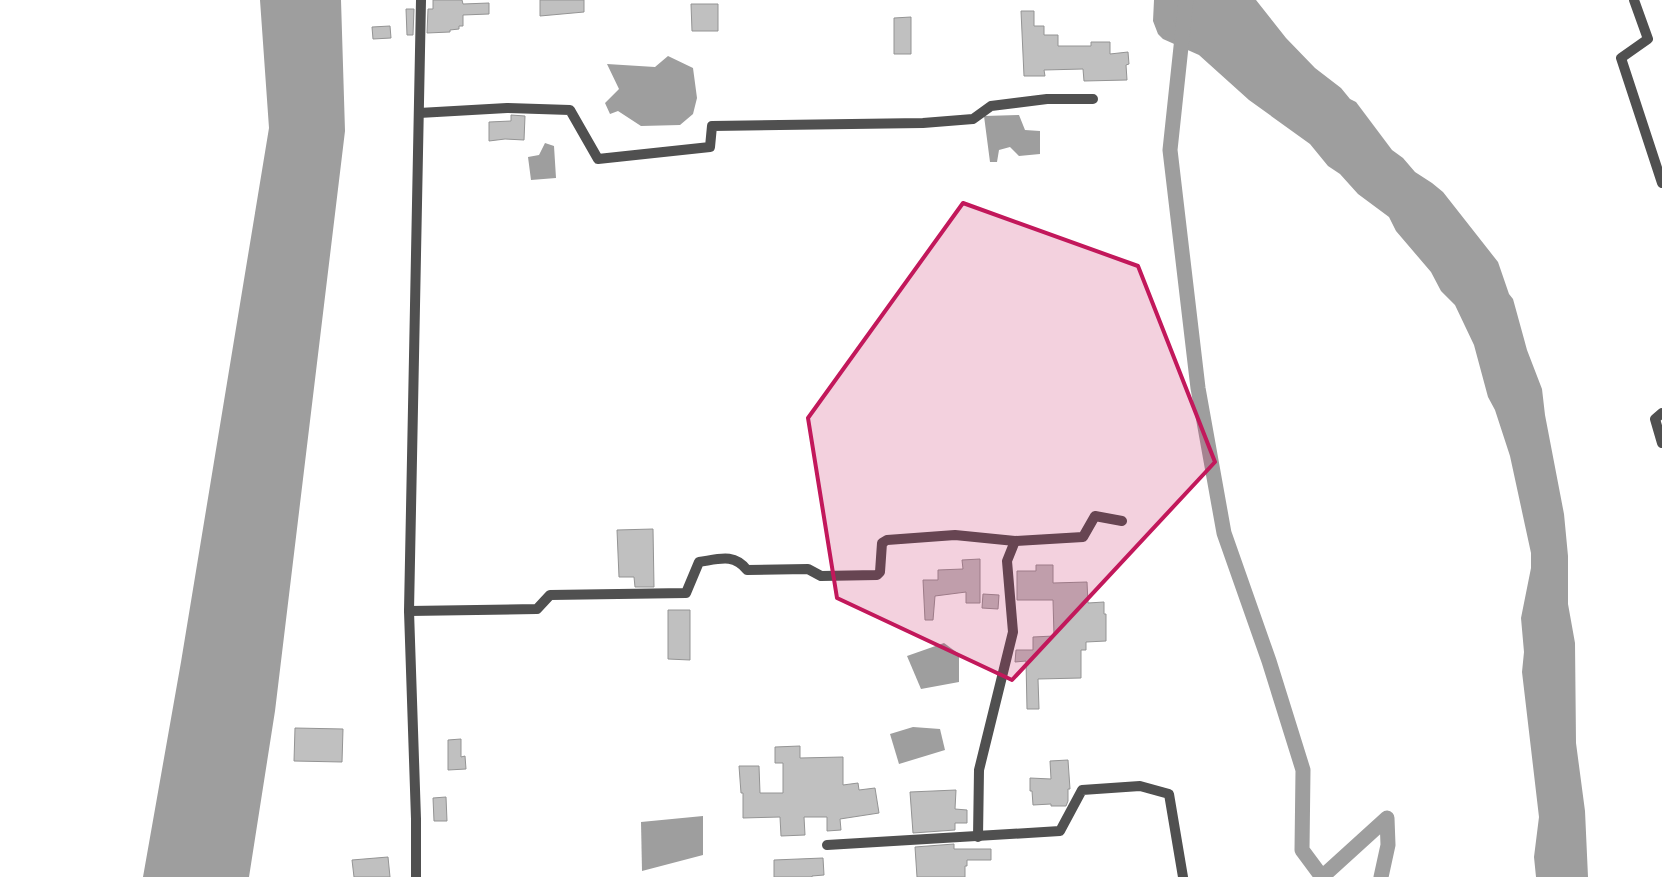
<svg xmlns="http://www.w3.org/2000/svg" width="1662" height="877" viewBox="0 0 1662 877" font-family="Cabin,sans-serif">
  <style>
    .water { fill: #9e9e9e }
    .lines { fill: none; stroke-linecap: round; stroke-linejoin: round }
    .canal { stroke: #9e9e9e; stroke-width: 15 }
    .building { fill: #c0c0c0; stroke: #949494 }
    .street { stroke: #505050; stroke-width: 10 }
    .marked { fill: #c2185b; fill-opacity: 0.2; stroke: #c2185b; stroke-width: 4; stroke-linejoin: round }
  </style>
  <rect width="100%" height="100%" fill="#fff"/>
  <g class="water">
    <path d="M260 0H341L345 131 275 711 249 877H143L181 662 269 128Z"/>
    <path d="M1154 0H1256L1286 38 1315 68 1341 88 1350 99 1356 102 1392 150 1403 158 1415 172 1432 183 1443 192 1498 262 1509 294 1513 299 1527 350 1542 389 1545 415 1564 514 1568 556V604L1575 643 1576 743 1585 811 1588 877H1536L1534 857 1539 817 1522 672 1524 652 1521 618 1531 568V553L1510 456 1495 410 1488 397 1474 345 1455 305 1441 291 1431 272 1396 231 1389 217 1358 194 1340 174 1328 166 1310 144 1249 100 1199 55 1163 39 1158 34 1153 21Z"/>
    <path d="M668 56 693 68 697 98 693 114 680 125 641 126 618 111 610 114 605 103 619 89 607 64 655 67Z"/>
    <path d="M1019 115 1025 130 1040 131V154L1019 156 1010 147 999 150 997 162H990L984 116Z"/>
    <path d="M545 143 554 146 556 178 531 180 528 157 539 155Z"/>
    <path d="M944 643 959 654V682L921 689 907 656Z"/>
    <path d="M913 727 940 729 945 750 899 764 890 734Z"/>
    <path d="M703 816V855L642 871 641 822Z"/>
  </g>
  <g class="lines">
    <path class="canal" d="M1186 0 1170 150 1198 388 1224 533 1269 661 1303 770 1302 850 1322 877 1387 818 1388 845 1381 877"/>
  </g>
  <g class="building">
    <path d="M433 0H462L463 4 489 3V14L463 15V26H459V29L450 30V32L427 33 428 9H433Z"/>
    <path d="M540 0H584V12L540 16Z"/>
    <path d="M691 4H718V31H692Z"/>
    <path d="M406 9H414L413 35H407Z"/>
    <path d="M1021 11H1034V26H1044V35H1058V46H1091V42H1110V54L1128 52 1129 64 1126 65 1127 80 1084 81 1083 69 1044 70 1045 76H1024Z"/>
    <path d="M911 17V54H894V18Z"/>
    <path d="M390 26 391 38 373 39 372 27Z"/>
    <path d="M511 115 525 116 524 140 505 139 489 141V122L511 121Z"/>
    <path d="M653 529 654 587H635L634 577H619L617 530Z"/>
    <path d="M980 559V603H966V592L935 596 933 620H925L923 580H938V570L963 569 962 560Z"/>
    <path d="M1036 565H1053V583L1087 582 1088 603 1104 602V614H1106V641L1086 642V650H1081V678L1038 679 1039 709H1027L1026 661 1015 662 1016 650H1033V637L1054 636 1053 600H1017V571H1036Z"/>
    <path d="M983 594 999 595 998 609 982 608Z"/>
    <path d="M668 610H690V660L668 659Z"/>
    <path d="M295 728 343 729 342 762 294 761Z"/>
    <path d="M461 739V757L465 756 466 769 448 770V740Z"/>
    <path d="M800 746V758L843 757V785L858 783 859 790 875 788 879 813 840 819 841 830 827 831V817H804L805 835 781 836 780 817 743 818V793H741L739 766H759L760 793H783V763H775V747Z"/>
    <path d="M1068 760 1070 789H1068V801L1066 806H1051V804L1033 805 1032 791H1030V778L1051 779 1050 761Z"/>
    <path d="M956 790 955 809 967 810V823H955V830L913 833 910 792Z"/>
    <path d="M446 797 447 821H434L433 798Z"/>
    <path d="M954 844V849H991V860H967V866H965V877H917L915 847Z"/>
    <path d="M388 857 390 877H354L352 860Z"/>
    <path d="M823 858 824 875 812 876V877H774V860Z"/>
  </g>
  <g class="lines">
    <g class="street">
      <path d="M1634 0 1648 39 1621 58 1662 183"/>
      <path d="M419 113 507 108 570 110 598 159 710 147 712 126 923 123 973 119 991 106 1047 99H1093"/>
      <path d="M1662 413 1655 419 1662 443"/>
      <path d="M409 611 537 609 550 595 686 593 699 562C719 559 734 553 747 570L808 569 821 576 877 575 880 572 882 543 887 540 955 535 1015 541 1083 537 1095 516 1122 521"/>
      <path d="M978 837 979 770 1013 632 1007 561 1015 541"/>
      <path d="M827 845 1060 831 1082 790 1140 786 1169 794 1183 877"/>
      <path d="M416 877V819L409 611 421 0"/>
    </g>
  </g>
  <path class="marked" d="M963 203 1138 266 1215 462 1012 680 837 598 808 418Z"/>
</svg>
